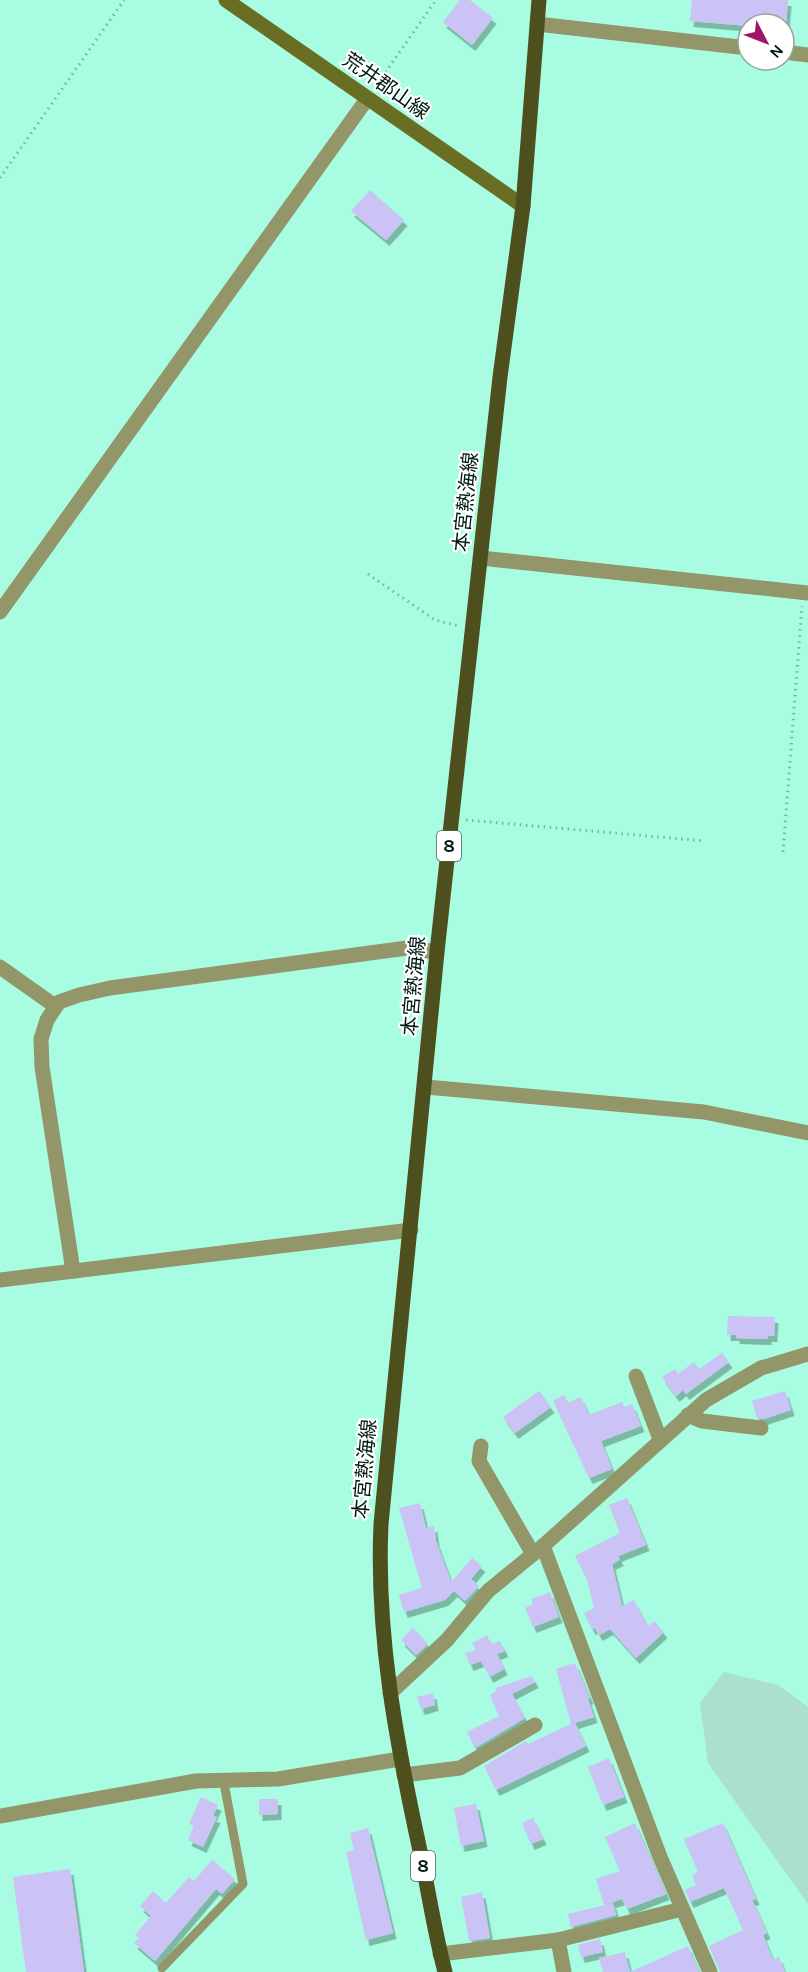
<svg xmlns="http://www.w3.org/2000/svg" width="808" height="1972" viewBox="0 0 808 1972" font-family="Karla,'Noto Sans JP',sans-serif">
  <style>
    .green { fill: #ace0ce }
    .building { fill: #cbc2f6; filter: url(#shadow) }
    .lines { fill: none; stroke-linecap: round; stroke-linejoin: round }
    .path { stroke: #74b5a1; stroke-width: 3; stroke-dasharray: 1.5 4.5; stroke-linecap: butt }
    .service { stroke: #929669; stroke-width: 9 }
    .minor { stroke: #929669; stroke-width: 15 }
    .secondary { stroke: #6a6e24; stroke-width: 15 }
    .primary { stroke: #4d501d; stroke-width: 15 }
    .labels { text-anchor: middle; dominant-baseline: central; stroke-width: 4.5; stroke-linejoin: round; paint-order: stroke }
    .shield { fill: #fff; stroke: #4d5f5a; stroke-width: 1.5 }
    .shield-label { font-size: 18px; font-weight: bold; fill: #011a13 }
    .street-label { font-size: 20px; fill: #011a13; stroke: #fff }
  </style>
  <defs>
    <filter id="shadow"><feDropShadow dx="3.5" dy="6" stdDeviation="0" flood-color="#0004"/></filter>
  </defs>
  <rect width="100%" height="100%" fill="#a8fce1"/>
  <path class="green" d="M724 1672 778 1685 808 1707V1904L708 1763 700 1703Z"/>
  <g class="building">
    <path d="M460 0H470L493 18 472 45 443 22Z"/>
    <path d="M692 0H788L786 24 748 26 690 21Z"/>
    <path d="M370 190 404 220 386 240 351 211Z"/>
    <path d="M728 1316 775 1317 774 1336H768V1339L736 1338V1335H727Z"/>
    <path d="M722 1353 729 1362 686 1394 683 1390 676 1396 662 1377 675 1369 678 1374 694 1362 699 1369Z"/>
    <path d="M539 1391 551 1407 515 1433 503 1417Z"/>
    <path d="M785 1391 791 1410 764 1419 757 1418 752 1401Z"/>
    <path d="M564 1395 568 1403 581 1397 589 1415 622 1402 624 1407 632 1404 641 1426 601 1441 612 1469 589 1478 553 1401Z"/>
    <path d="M627 1498 646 1545 618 1556 620 1560 612 1564 622 1606 634 1600 648 1626 654 1621 664 1632 636 1658 610 1629 599 1635 595 1628 592 1629 584 1613 594 1608 587 1579 575 1556 620 1533 609 1505Z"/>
    <path d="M420 1503 426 1528 434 1526 436 1541 451 1582 472 1558 482 1566 471 1579 479 1586 465 1601 454 1591 445 1600 404 1612 399 1595 422 1588 399 1508Z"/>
    <path d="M550 1592 559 1617 533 1627 525 1608 533 1604 531 1599Z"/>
    <path d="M413 1628 428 1644 416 1655 401 1640Z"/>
    <path d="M487 1635 491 1644 500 1641 505 1651 497 1654 504 1669 490 1677 481 1661 470 1665 465 1653 476 1650 472 1643Z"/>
    <path d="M575 1663 590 1698 588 1699 594 1717 575 1723 586 1746 496 1790 484 1766 526 1741 528 1744 571 1724 556 1669Z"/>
    <path d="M532 1676 535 1682 512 1694 525 1718 475 1748 467 1732 499 1716 490 1695 497 1691 495 1688Z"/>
    <path d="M433 1693 435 1705 421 1709 417 1697Z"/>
    <path d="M609 1758 624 1797 603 1805 588 1767Z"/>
    <path d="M201 1797 218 1805 213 1816 217 1817 203 1847 188 1840 194 1826 189 1824Z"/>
    <path d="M259 1799H278V1814L259 1815Z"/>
    <path d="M476 1804 484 1841 461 1846 454 1808Z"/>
    <path d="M533 1818 543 1839 531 1844 522 1823Z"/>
    <path d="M635 1823 666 1894 627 1909 622 1899 604 1905 596 1879 620 1871 605 1837Z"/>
    <path d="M723 1823 756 1899 752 1900 767 1933 763 1935 773 1960 779 1957 785 1972H720L709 1946 743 1930 724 1888 690 1902 685 1890 696 1885 692 1875 698 1872 684 1839Z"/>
    <path d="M368 1828 393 1933 366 1940 346 1852 354 1850 350 1833Z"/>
    <path d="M212 1860 235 1879 222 1894 216 1889 155 1961 134 1943 139 1938 135 1935 151 1916 140 1906 153 1891 166 1903 189 1877 194 1881Z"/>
    <path d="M70 1869 84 1972H26L13 1877Z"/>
    <path d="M482 1892 490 1938 469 1941 461 1897Z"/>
    <path d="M613 1903 616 1915 571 1927 568 1914Z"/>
    <path d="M600 1939 603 1952 581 1957 578 1945Z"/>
    <path d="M688 1946 699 1972H603L599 1958 625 1952 630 1972Z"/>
  </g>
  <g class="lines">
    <g class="path">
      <path d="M375 87 436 0"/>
      <path d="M0 178 124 0"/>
      <path d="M368 574 435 620 459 626"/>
      <path d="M466 820 705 841"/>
      <path d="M783 852 802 606"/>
    </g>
    <path class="service" d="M162 1968 243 1884 223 1778"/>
    <g class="minor">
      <path d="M537 24 748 48"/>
      <path d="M784 52 808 55"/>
      <path d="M481 558 808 593"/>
      <path d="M0 612 367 99"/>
      <path d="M0 967 55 1006"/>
      <path d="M426 1087 704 1112 808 1133"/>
      <path d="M73 1271 42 1067 41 1039 47 1020 59 1002 79 995 110 988 407 948 437 952"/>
      <path d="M0 1280 411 1230"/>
      <path d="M636 1376 660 1439"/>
      <path d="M688 1415 702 1421 761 1428"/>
      <path d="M481 1446 479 1461 533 1554"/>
      <path d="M543 1546 660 1857 710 1972"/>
      <path d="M390 1693 447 1640 488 1591 543 1546 706 1400 761 1368 808 1354"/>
      <path d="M404 1775 460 1768 535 1725"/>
      <path d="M0 1816 196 1781 278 1779 400 1759"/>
      <path d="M558 1940 564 1972"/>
      <path d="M440 1954 558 1940 682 1909"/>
    </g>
    <path class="secondary" d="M226 0 523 206"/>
    <path class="primary" d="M445 1972C434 1930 428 1888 419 1846 396 1740 376 1634 381 1524L437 952 500 377 523 206 539 0"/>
  </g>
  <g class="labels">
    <g class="shield">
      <rect x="437" y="831" width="24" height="30" rx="4.5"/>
      <rect x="411" y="1851" width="24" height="30" rx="4.5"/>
    </g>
    <g class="shield-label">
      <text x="449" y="846">8</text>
      <text x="423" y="1866">8</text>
    </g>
    <g class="street-label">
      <text transform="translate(386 86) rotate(35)">荒井郡山線</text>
      <text transform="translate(466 502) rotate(-84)">本宮熱海線</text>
      <text transform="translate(414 986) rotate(-85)">本宮熱海線</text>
      <text transform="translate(365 1469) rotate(-85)">本宮熱海線</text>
    </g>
  </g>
  <g transform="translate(766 42) rotate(132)"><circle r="28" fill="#ffffff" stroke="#99a3a1" stroke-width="1.5"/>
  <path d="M0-4.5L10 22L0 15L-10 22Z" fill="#9e1665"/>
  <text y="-9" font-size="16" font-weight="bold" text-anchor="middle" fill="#011a13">N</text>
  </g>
</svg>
